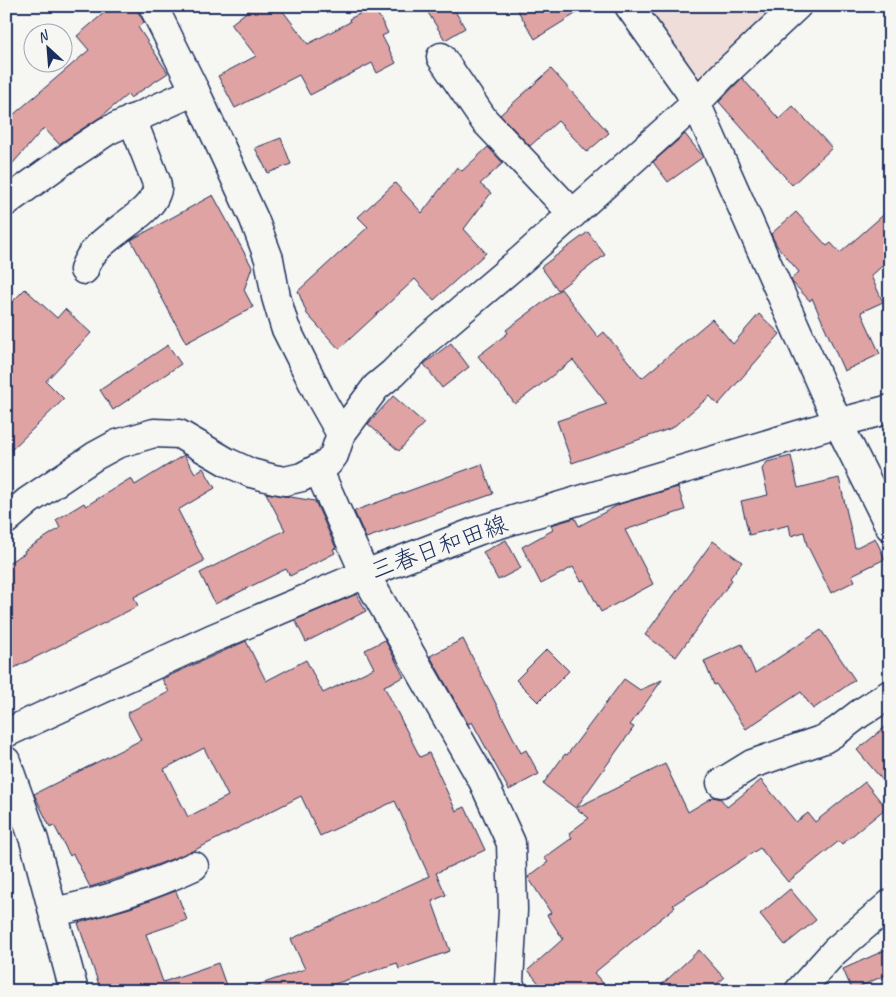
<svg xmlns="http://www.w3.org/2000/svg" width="896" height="997" viewBox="0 0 896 997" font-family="Caveat,'Klee One',sans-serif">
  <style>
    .built { fill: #efddda }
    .building { fill: #dea3a2; stroke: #1b2f5e; fill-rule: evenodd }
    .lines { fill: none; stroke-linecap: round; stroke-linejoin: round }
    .minor-casing { stroke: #1b2f5e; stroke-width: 31 }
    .major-casing { stroke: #1b2f5e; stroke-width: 31 }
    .minor { stroke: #f6f6f2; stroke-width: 28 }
    .major { stroke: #f6f6f2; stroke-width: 28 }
    .labels { text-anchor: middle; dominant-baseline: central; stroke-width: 5; stroke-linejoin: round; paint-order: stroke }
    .street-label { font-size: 24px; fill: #1b2f5e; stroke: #f6f6f2 }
  </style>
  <rect width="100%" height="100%" fill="#f6f6f2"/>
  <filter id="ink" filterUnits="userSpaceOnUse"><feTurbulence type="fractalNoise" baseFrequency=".02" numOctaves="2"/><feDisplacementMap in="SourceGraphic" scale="10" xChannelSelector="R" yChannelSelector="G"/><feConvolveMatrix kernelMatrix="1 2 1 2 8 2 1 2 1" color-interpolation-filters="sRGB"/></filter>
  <g filter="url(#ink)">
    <path class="built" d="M641 6H777L701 78Z"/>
    <g class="building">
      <path d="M112 6H132L140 15 144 22 138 27 168 73 130 98 128 94 102 116 59 144 44 128 6 171V121L89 50 77 36Z"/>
      <path d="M254 6H279L308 44 350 22 349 19 374 7 388 33 382 36 396 63 377 73 372 63 310 95 299 75 235 108 218 76 256 56 231 24Z"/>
      <path d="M424 6H452L465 28 445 40Z"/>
      <path d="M515 6H588L535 39Z"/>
      <path d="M551 69 609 133 587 152 558 121 530 146 500 115Z"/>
      <path d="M742 78 779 119 793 106 832 148 792 185 719 102Z"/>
      <path d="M685 134 703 157 668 182 653 162Z"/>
      <path d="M281 138 291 164 268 173 255 148Z"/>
      <path d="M488 147 503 163 480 184 491 193 464 229 486 253 434 300 415 279 339 349 307 314 298 291 368 227 358 217 395 183 422 213 457 167 462 171Z"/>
      <path d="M213 195 252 267 244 290 253 307 186 343 131 240Z"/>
      <path d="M890 209V259L871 276 883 302 861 312 880 354 844 371 812 298 810 301 792 282 791 279 799 272 777 246 771 234 796 212 827 246 831 243 840 253Z"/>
      <path d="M588 232 605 255 558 290 541 267Z"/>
      <path d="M25 289 57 318 65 309 91 333 46 381 64 399 6 455V308Z"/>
      <path d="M561 289 598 337 604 332 642 378 712 319 733 344 759 314 780 334 718 405 710 396 672 428 572 463 557 421 607 404 573 360 515 404 478 356 508 333 506 330Z"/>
      <path d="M451 343 469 367 442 388 424 364Z"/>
      <path d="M168 345 181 364 113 410 100 390Z"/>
      <path d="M393 396 424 423 399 451 368 424Z"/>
      <path d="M184 455 195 473 203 468 215 488 178 510 204 561 134 597 138 606 6 672V564L25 553 24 551 60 528 56 520 84 503 86 506 131 478 135 485Z"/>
      <path d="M791 456 798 488 839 478 855 548 875 538 885 559 852 575 855 581 831 593 807 545 804 532 791 536 789 525 749 535 741 501 768 495 762 469 767 462Z"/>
      <path d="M482 464 493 494 366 538 354 511Z"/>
      <path d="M678 487 685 510 625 530 653 584 601 612 584 580 581 581 573 567 541 584 522 547 553 530 551 525 575 518 579 526 620 504Z"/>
      <path d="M266 493 315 501 336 548 333 549 335 553 290 576 286 569 215 604 200 573 285 530Z"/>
      <path d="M506 540 521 568 498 580 483 552Z"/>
      <path d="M713 541 742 562 730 578 732 580 676 657 645 635Z"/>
      <path d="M357 594 366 611 306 642 295 620Z"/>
      <path d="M821 630 855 680 813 709 801 692 746 729 716 684 714 685 704 661 742 644 755 673Z"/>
      <path d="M463 639 521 753 526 750 539 774 509 790 472 722 468 724 430 656Z"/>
      <path d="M385 640 404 677 384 686 420 757 429 753 456 811 465 807 485 850 436 873 446 895 432 901 450 951 399 969 397 963 314 991H253L252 987 305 969 291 939 429 876 395 801 320 836 301 796 193 851 138 872 90 887 73 854 70 856 54 825 50 827 34 794 141 740 127 713 169 692 162 679 246 641 266 681 306 660 323 693 374 668 365 650ZM204 748 228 796 188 817 164 769Z"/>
      <path d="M547 649 569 671 538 702 516 680Z"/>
      <path d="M624 679 640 690 662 680 630 725 634 727 576 808 665 764 688 812 713 797 721 799 727 807 761 780 796 822 808 813 815 822 865 782 886 808 842 844 839 841 788 882 760 848 673 905 675 907 594 973 610 991H545L528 970 563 939 547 915 551 913 528 877 548 862 544 858 572 838 569 833 589 818 543 784 565 754 567 755Z"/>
      <path d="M890 723V789L857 750Z"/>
      <path d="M790 889 816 920 785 945 760 914Z"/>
      <path d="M176 891 187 920 146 934 163 982 218 963 228 991H101L78 923 130 908Z"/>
      <path d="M890 948V973L852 990 843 969Z"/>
      <path d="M699 950 724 978 709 991H655Z"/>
    </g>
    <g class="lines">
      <defs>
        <g id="minor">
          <path d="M153 6 196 93 254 219 269 259 276 297 285 327 319 395 341 434"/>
          <path d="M629 6 688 89 696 103 838 423 890 527"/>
          <path d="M441 57 484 120 573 214"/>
          <path d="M6 202 71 155 107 131 195 91"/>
          <path d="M84 270C92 237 147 220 156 193 158 189 157 186 156 181L132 119"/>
          <path d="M318 469 365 574 483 781 511 843 513 910 509 982 512 991"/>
          <path d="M6 520 28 501 95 456 117 444 154 433 179 434 227 462 251 473 274 479 285 481 302 477 328 463 334 455 341 434 376 387 393 373 423 343 522 259 696 103 723 75 797 6"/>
          <path d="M721 783 752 764 824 739 837 731 859 714 890 694"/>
          <path d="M53 912C103 902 149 887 194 866"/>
          <path d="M799 991 835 951 890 904"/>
        </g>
        <g id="major">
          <path d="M6 733 211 639 365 574 480 530 838 423 890 409"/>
          <path d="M6 761 34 840 74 991"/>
        </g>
      </defs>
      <use href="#minor" class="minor-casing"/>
      <use href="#major" class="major-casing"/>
      <use href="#minor" class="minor"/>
      <use href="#major" class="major"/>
    </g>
  </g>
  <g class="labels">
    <g class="street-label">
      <text transform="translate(439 547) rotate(-20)">三春日和田線</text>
    </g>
  </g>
  <rect width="896" height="997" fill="none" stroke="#f6f6f2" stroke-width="25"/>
  <rect x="12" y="12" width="871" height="972" fill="none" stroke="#1b2f5e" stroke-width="2" filter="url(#ink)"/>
  <g transform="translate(48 48) rotate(334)"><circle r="24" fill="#f6f6f2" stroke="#9ea6b7"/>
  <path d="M0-4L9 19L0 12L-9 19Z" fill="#1b2f5e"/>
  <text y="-8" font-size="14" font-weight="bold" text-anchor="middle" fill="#1b2f5e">N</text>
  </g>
</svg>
